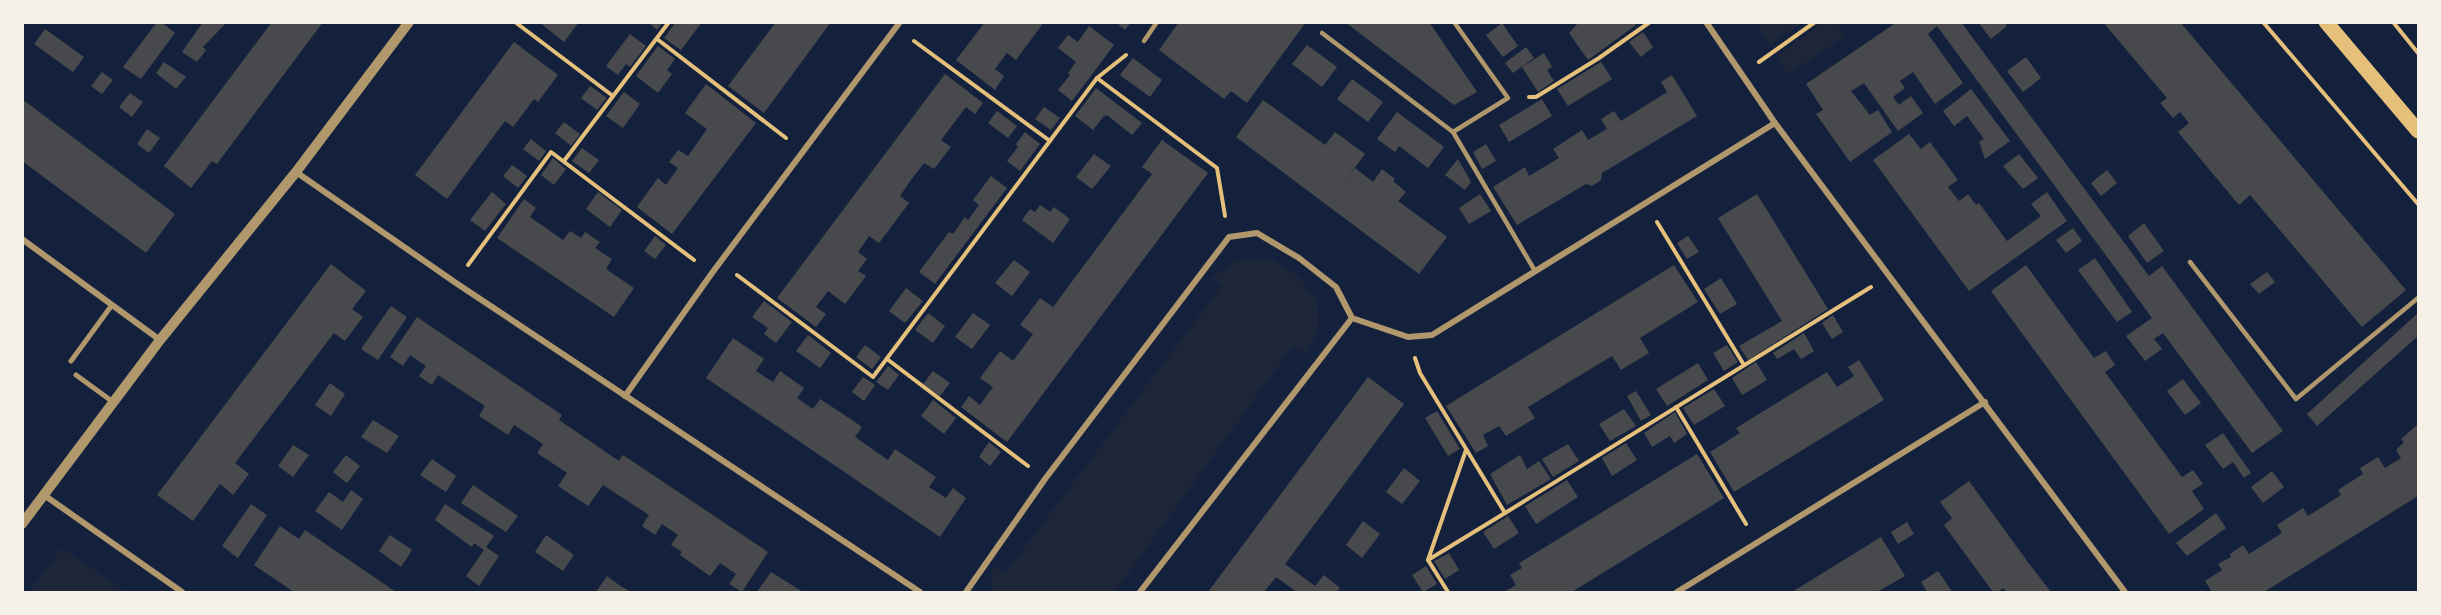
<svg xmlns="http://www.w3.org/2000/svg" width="2441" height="615" viewBox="0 0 2441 615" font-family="'Public Sans',sans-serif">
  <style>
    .green { fill: #1d2539 }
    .building { fill: #48494c }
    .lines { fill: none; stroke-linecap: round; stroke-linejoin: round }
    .path { stroke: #e5c07b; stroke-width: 4 }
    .service { stroke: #b1986c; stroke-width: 4.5 }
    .pedestrian { stroke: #b1986c; stroke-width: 5 }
    .minor { stroke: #b1986c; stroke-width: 6 }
    .tertiary { stroke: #b1986c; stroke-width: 10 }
    .primary { stroke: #e5c07b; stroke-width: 15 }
  </style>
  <rect width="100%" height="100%" fill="#14213d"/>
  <g class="green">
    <path d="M1823 22 1836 23 1845 36 1789 75 1776 57Z"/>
    <path d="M1762 23V22L1802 23 1770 45 1757 26Z"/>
    <path d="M1270 258 1298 275 1318 302 1319 330 1305 354 1293 346 1115 592H991L992 571 996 566 1006 572 1222 285 1210 278 1236 260Z"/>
    <path d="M62 548 126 592H29Z"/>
  </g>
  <g class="building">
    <path d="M157 22H161L175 33 141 79 123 67Z"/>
    <path d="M203 22H227L203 47 206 50 197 62 182 52Z"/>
    <path d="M272 22H323L217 164 212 161 191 188 164 166Z"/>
    <path d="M539 22H579L564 42Z"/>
    <path d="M648 22H663L657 30Z"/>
    <path d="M676 22H702L681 50 664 38Z"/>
    <path d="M776 22H831L764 113 728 86Z"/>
    <path d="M985 22H1044L1016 60 1007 53 995 69 1004 76 995 90 956 60Z"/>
    <path d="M1116 22H1131L1125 30Z"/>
    <path d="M1179 22H1306L1247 103 1231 91 1224 99 1159 50Z"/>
    <path d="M1345 22H1429L1477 92 1454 105Z"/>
    <path d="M1579 22H1634L1636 25 1588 60 1569 33Z"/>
    <path d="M1897 22H1961L2149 276 2162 266 2283 431 2252 453 2163 333 2154 339 2162 349 2145 361 2126 336 2152 318 1937 26 1928 34 1963 83 1935 104 1913 72 1900 81 1905 88 1893 97 1899 105 1911 96 1923 113 1898 131 1864 83 1851 91 1870 115 1878 110 1892 132 1850 162 1816 114 1823 110 1806 84Z"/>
    <path d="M1978 22H2004L2007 26 1991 39Z"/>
    <path d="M2103 22H2180L2406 290 2362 327 2250 195 2239 205 2213 174 2178 132 2189 123 2180 112 2173 118 2160 103 2167 98Z"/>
    <path d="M1502 23 1518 46 1503 57 1486 35Z"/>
    <path d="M1089 26 1114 45 1072 101 1058 90 1070 75 1068 73 1076 62 1058 48 1068 35 1078 42Z"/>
    <path d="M45 29 84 57 73 72 34 44Z"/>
    <path d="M1643 32 1653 47 1641 57 1629 42Z"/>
    <path d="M630 34 646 46 630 67 626 64 618 75 606 66Z"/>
    <path d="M514 42 558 75 538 102 534 99 513 127 505 121 447 199 415 175Z"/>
    <path d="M1307 45 1337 67 1322 87 1292 64Z"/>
    <path d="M658 46 675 59 667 70 672 74 658 93 636 76Z"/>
    <path d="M1526 47 1534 58 1513 73 1505 63Z"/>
    <path d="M1544 53 1552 67 1547 70 1554 81 1538 92 1522 67Z"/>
    <path d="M2026 57 2041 78 2023 92 2007 71Z"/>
    <path d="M1133 58 1162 80 1150 97 1120 75Z"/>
    <path d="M164 62 186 77 176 89 156 73Z"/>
    <path d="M1601 62 1612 79 1568 106 1557 89Z"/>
    <path d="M102 72 113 80 102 94 91 86Z"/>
    <path d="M945 74 983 103 975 114 966 107 941 140 951 147 934 169 924 163 911 180 900 196 909 203 879 243 869 236 858 252 867 259 858 271 866 276 845 304 828 291 816 307 826 314 816 327 777 298Z"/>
    <path d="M1672 75 1697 116 1602 173 1601 180 1592 186 1586 184 1517 225 1493 187 1525 167 1529 176 1559 158 1553 149 1582 130 1588 140 1607 129 1601 119 1614 111 1621 121 1648 104 1667 92 1661 82Z"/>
    <path d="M1352 79 1383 102 1368 122 1337 99Z"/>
    <path d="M706 84 756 123 672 234 637 207 658 178 666 185 678 168 669 162 678 150 688 156 707 129 685 113Z"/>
    <path d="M590 86 607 98 597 110 581 98Z"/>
    <path d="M1096 88 1142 123 1132 135 1107 115 1104 116 1093 130 1075 116Z"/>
    <path d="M1971 89 2010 141 1985 159 1979 142 1984 139 1967 116 1954 126 1943 111Z"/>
    <path d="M624 92 640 104 623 128 606 116Z"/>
    <path d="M130 93 143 102 132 117 119 107Z"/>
    <path d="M22 99 175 214 146 253 22 161Z"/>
    <path d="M1542 99 1552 116 1509 142 1499 125Z"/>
    <path d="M1263 100 1325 145 1335 132 1365 154 1335 194 1355 168 1373 182 1382 169 1395 179 1393 181 1406 192 1398 201 1447 237 1419 274 1236 137Z"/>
    <path d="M1044 107 1060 118 1051 130 1035 119Z"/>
    <path d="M997 111 1017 126 1008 138 988 123Z"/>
    <path d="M1397 112 1444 147 1428 168 1399 146 1395 152 1377 139Z"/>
    <path d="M564 122 580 134 571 146 555 133Z"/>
    <path d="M147 129 160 138 149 153 137 144Z"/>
    <path d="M1025 132 1040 144 1020 171 1007 161 1018 147 1016 144Z"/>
    <path d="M1909 134 1921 149 1930 142 1958 180 1948 187 1959 201 1968 194 1976 205 1979 203 2007 241 2041 216 2031 204 2047 192 2067 221 1969 291 1873 160Z"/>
    <path d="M531 139 546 151 539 161 523 149Z"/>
    <path d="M1162 140 1208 173 1007 442 961 407 969 396 980 405 993 387 980 378 1000 351 1013 361 1033 334 1020 325 1040 298 1053 307 1152 174 1142 167Z"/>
    <path d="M1486 144 1496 161 1482 169 1473 152Z"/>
    <path d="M582 148 599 160 589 173 572 161Z"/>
    <path d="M1094 154 1111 166 1092 189 1076 177Z"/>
    <path d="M2019 154 2038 178 2023 189 2003 166Z"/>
    <path d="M553 158 566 169 554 185 541 175Z"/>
    <path d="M1458 159 1471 182 1465 190 1445 175Z"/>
    <path d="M512 165 527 176 518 188 503 176Z"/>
    <path d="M2107 170 2117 183 2101 196 2091 183Z"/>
    <path d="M991 176 1007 188 935 284 919 272 949 232 953 234 965 217 968 220 979 205 973 200Z"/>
    <path d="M492 192 506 204 485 231 470 220Z"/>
    <path d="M598 192 622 210 610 227 586 209Z"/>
    <path d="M1480 194 1491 211 1469 224 1459 208Z"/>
    <path d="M1757 194 1828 309 1748 360 1739 346 1782 321 1718 218Z"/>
    <path d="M524 199 536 208 530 217 563 240 570 231 581 238 585 232 600 242 595 248 612 259 606 269 634 288 614 317 497 238Z"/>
    <path d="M1040 205 1050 212 1054 207 1070 219 1053 243 1022 220 1030 209 1035 212Z"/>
    <path d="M2144 223 2164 251 2147 263 2128 236Z"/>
    <path d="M2073 228 2082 241 2066 253 2056 240Z"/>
    <path d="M655 236 666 245 655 259 644 251Z"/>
    <path d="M1688 236 1699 252 1687 259 1677 243Z"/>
    <path d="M2095 258 2132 312 2117 322 2078 270Z"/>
    <path d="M1014 260 1030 272 1012 296 995 283Z"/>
    <path d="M331 264 366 291 352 309 363 317 345 341 334 333 235 463 249 474 233 495 220 484 193 521 157 495Z"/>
    <path d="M1674 265 1698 302 1640 338 1649 353 1621 370 1612 356 1528 407 1535 418 1506 436 1499 426 1483 435 1488 446 1476 453 1446 406Z"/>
    <path d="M2026 265 2094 358 2106 351 2115 365 2105 372 2182 477 2193 470 2203 484 2192 491 2204 509 2169 534 1991 291Z"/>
    <path d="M2267 272 2275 282 2259 294 2250 284Z"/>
    <path d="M1721 278 1737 304 1720 314 1704 289Z"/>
    <path d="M906 288 923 301 905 323 889 311Z"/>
    <path d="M764 301 792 322 776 343 764 334 768 328 752 317Z"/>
    <path d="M391 306 407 317 378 360 361 349Z"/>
    <path d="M928 313 945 326 933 343 915 330Z"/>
    <path d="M973 313 990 325 972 349 955 337Z"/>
    <path d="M2418 313V336L2317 426 2307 414Z"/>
    <path d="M1833 315 1843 332 1832 339 1822 323Z"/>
    <path d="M417 317 562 415 559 420 619 461 623 455 768 552 742 592 729 584 736 574 720 563 710 576 680 555 682 552 671 545 678 535 662 524 655 535 642 526 649 515 603 485 588 506 558 486 567 473 537 453 543 444 514 425 508 435 479 416 485 406 438 375 432 385 419 376 426 366 410 355 403 366 390 357Z"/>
    <path d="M1804 333 1814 351 1801 359 1794 349 1777 359 1773 353Z"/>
    <path d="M808 335 831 353 820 368 796 351Z"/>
    <path d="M733 338 764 359 756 371 773 382 780 371 804 388 797 398 813 409 820 399 849 418 862 427 855 437 888 460 895 449 936 477 929 487 946 498 953 488 966 498 940 537 706 378Z"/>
    <path d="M865 345 881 357 872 369 856 357Z"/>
    <path d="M1727 345 1738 362 1724 371 1713 353Z"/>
    <path d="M1859 360 1884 400 1734 492 1710 452 1740 433 1736 428 1827 372 1837 387 1854 376 1848 367Z"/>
    <path d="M1756 362 1767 380 1742 395 1732 378Z"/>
    <path d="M1698 363 1708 380 1667 406 1656 389Z"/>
    <path d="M888 366 899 375 888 390 876 382Z"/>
    <path d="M933 371 950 383 940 396 923 384Z"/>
    <path d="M863 377 875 385 864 401 852 392Z"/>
    <path d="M1368 377 1404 404 1285 564 1315 586 1324 575 1340 588 1336 592H1297L1276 577 1264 592H1208Z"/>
    <path d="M2183 379 2201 403 2185 415 2167 391Z"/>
    <path d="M330 383 345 394 331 416 315 405Z"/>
    <path d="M1714 389 1725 406 1694 425 1683 408Z"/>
    <path d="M1636 391 1651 415 1641 421 1627 396Z"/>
    <path d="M933 400 956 418 944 434 921 416Z"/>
    <path d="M1624 409 1636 426 1610 441 1599 424Z"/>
    <path d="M1437 411 1460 449 1448 456 1425 418Z"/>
    <path d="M1675 412 1687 434 1674 443 1670 436 1652 447 1644 433Z"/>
    <path d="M373 420 399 436 387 453 361 437Z"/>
    <path d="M2418 424V496L2264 592H2212L2205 581 2222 570 2218 564 2231 557 2230 554 2243 545 2249 554 2282 533 2277 525 2303 508 2308 516 2341 495 2338 490 2363 474 2360 468 2378 457 2385 468 2401 458 2396 450 2404 442 2401 439Z"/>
    <path d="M2223 433 2251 473 2244 478 2233 462 2223 469 2205 445Z"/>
    <path d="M989 442 1001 452 990 466 979 457Z"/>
    <path d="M1626 443 1637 460 1612 476 1602 458Z"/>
    <path d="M1568 444 1579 461 1553 477 1542 459Z"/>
    <path d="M293 445 309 455 293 477 278 466Z"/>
    <path d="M1697 454 1724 498 1572 592H1504L1516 585 1510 575 1522 568 1519 563Z"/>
    <path d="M346 455 360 466 347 483 333 472Z"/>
    <path d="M1520 455 1527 469 1539 461 1551 479 1507 505 1490 474Z"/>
    <path d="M432 459 456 476 446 492 420 475Z"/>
    <path d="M1404 468 1420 481 1402 504 1386 492Z"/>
    <path d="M2272 471 2284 487 2263 503 2251 487Z"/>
    <path d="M1567 480 1578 497 1536 524 1525 506Z"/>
    <path d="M1969 481 2030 565 2051 592H2007L2003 588 1997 592H1993L1944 525 1952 518 1940 502Z"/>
    <path d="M473 485 518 516 506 532 461 503Z"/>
    <path d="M351 490 363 499 342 530 315 511 329 492 343 502Z"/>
    <path d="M251 504 267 515 238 558 222 546Z"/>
    <path d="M445 504 494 536 486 547 499 556 479 586 466 576 484 550 474 543 472 547 435 520Z"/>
    <path d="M2216 513 2226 528 2187 556 2176 543Z"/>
    <path d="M1508 516 1519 533 1494 549 1483 532Z"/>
    <path d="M1363 521 1380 534 1362 558 1346 545Z"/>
    <path d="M1907 522 1914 534 1898 544 1891 532Z"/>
    <path d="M280 526 299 539 305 530 396 592H294L254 565Z"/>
    <path d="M390 535 412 550 401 567 379 551Z"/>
    <path d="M546 535 574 555 563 571 535 552Z"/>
    <path d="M1881 537 1905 576 1877 592H1792Z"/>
    <path d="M1449 553 1459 570 1445 579 1434 561Z"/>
    <path d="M1426 566 1437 584 1423 592 1412 575Z"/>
    <path d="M1938 571 1947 584 1952 592H1927L1921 582Z"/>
    <path d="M771 572 803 592H757Z"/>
    <path d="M607 576 619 585 631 592H596Z"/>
  </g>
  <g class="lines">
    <g class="path">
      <path d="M515 22 613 96"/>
      <path d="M2263 22 2418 204"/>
      <path d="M2393 22 2418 53"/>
      <path d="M657 39 786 138"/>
      <path d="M914 41 1050 141"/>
      <path d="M1759 62 1815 22"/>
      <path d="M1097 78 1217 168 1225 216"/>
      <path d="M1529 97H1536L1599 58 1650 22"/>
      <path d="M564 161 669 22"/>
      <path d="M1657 222 1744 365"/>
      <path d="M468 265 551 152 694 260"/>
      <path d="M737 275 873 377 1097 78 1126 55"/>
      <path d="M1415 358 1420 373 1505 513 1428 560 1466 450"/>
      <path d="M887 359 1028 466"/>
      <path d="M1676 407 1746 524"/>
      <path d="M1505 513 1871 287"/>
      <path d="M1428 560 1448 592"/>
    </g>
    <g class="service">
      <path d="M1322 33 1453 132 1508 98 1454 22"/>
      <path d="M1144 41 1157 22"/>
      <path d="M1453 132 1535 271"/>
      <path d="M2190 262 2296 399 2418 298"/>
    </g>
    <g class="pedestrian">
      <path d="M71 361 112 305"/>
      <path d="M76 375 113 402"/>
    </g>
    <g class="minor">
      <path d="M1706 22 1775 123 2125 592"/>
      <path d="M296 172 456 283 920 592"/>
      <path d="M22 239 160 340"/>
      <path d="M625 396 712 273 900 22"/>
      <path d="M44 495 182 592"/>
      <path d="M966 592 1045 479 1229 237 1257 233 1299 258 1336 287 1352 318 1408 337 1432 335 1775 123"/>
      <path d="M1140 592 1352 318"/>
      <path d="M1677 592 1985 402"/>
    </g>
    <path class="tertiary" d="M22 524 160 340 296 172 409 22"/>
    <path class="primary" d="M2326 22 2418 131"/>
  </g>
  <rect width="2441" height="615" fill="none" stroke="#f6f1e7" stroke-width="48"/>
</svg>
